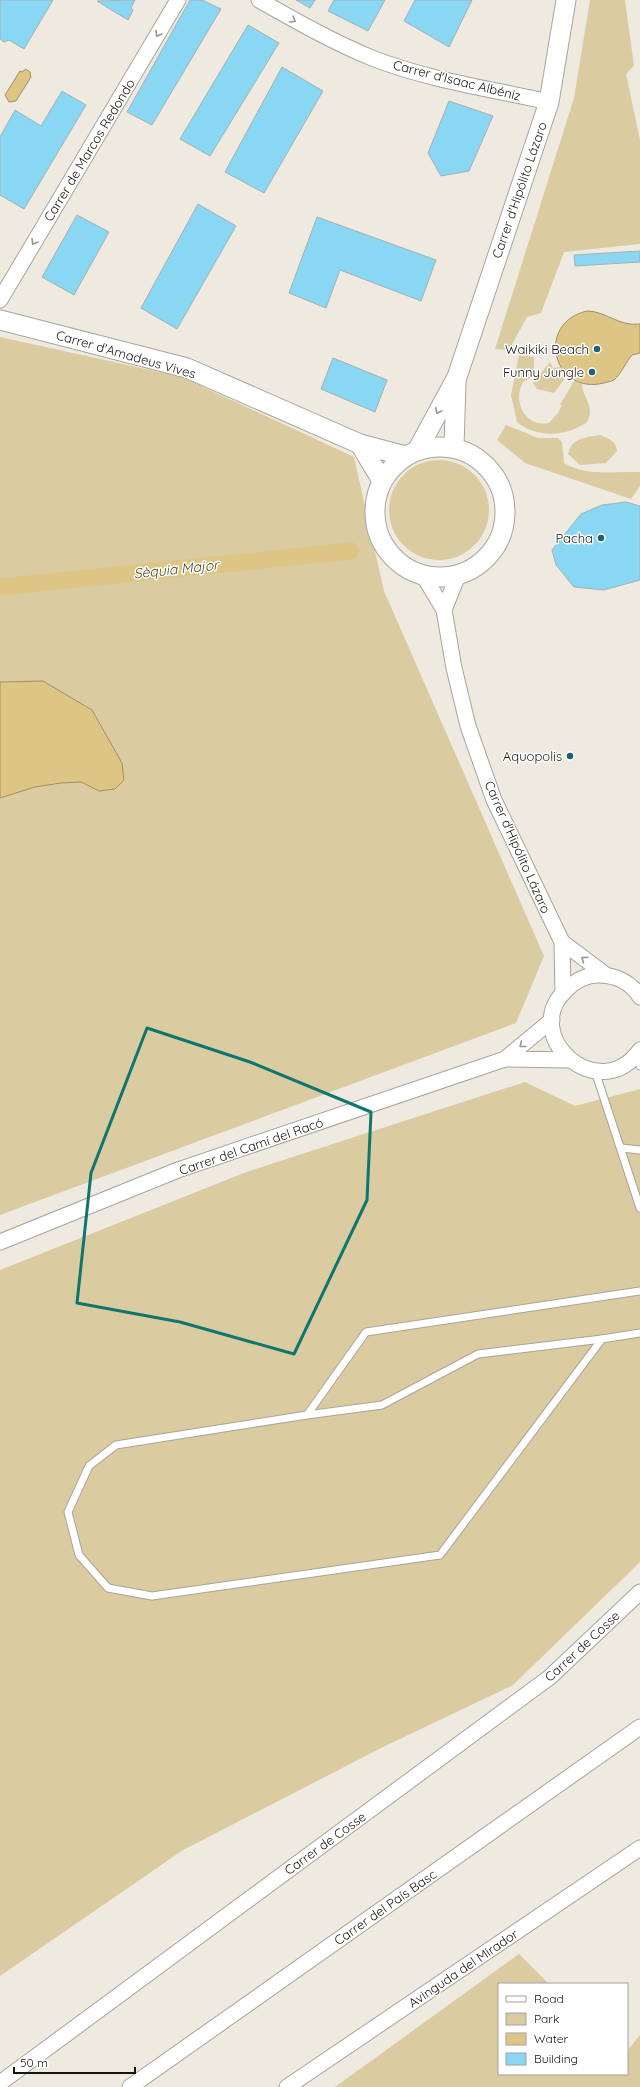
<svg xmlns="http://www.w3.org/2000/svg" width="640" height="2087" viewBox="0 0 640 2087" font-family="Quicksand,sans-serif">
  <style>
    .green { fill: #dacba1 }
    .water { fill: #dcc585; stroke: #a19062 }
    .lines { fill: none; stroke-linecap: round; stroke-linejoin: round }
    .canal { stroke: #dcc585; stroke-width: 17 }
    .building { fill: #8ad7f4; stroke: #a5b0b5 }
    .service-casing { stroke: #a8a49b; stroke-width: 9 }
    .minor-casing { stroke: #a8a49b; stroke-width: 17 }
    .tertiary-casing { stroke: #a8a49b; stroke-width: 21 }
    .service { stroke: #fff; stroke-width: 7 }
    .minor { stroke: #fff; stroke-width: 15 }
    .tertiary { stroke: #fff; stroke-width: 19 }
    .oneway { stroke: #969594 }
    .marked { fill: none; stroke: #0f766e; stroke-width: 3; stroke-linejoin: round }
    .poi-dot { fill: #1f6075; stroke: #fff; stroke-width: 1.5 }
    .labels { text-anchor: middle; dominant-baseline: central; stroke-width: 3; stroke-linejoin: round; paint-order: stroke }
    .street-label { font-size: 13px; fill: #161411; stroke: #fff }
    .poi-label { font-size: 13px; fill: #161411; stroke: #fff; text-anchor: end }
    .water-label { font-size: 14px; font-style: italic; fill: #554513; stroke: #fff }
  </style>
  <rect width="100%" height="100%" fill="#eeeae0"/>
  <g class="green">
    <path d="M590 0H625L634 66 626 74 640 140V244L564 252 541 313 527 317 509 350 495 349 574 98Z"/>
    <path d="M0 337 182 377 354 457 384 591 544 956 516 1023 0 1215Z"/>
    <path d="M519 355 534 357V373L532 378 524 381C511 400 525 428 549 423L558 413 562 405H560L574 381 582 384C582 397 596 407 587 422 567 437 536 438 517 422L511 395Z"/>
    <path d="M550 362 553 368 560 367 568 374 554 393 537 389 533 383Z"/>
    <path d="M506 425 538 438H558L562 442 564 463C588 477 613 471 640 472V486L631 499 525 463 497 440Z"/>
    <path d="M600 435C609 439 616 440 617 451L606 463 580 465 568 454C571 438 586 437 600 435Z"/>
    <circle cx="439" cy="510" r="50"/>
    <path d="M525 1082 575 1106 640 1089V1562L513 1685 383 1747 183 1850 0 1976V1270L249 1171Z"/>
    <path d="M519 1954 549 1984H499V2074H627V2051L640 2035V2087H335Z"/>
  </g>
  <g class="water">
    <path d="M26 69 30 72 31 77 16 101 9 102 5 95 20 71 22 72Z"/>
    <path d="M587 311C606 311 619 327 640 324V353L632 355C626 362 621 374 614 380 610 382 603 383 599 384 552 391 536 323 587 311Z"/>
    <path d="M43 681 92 710 122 763 124 780 115 789 99 791 81 782 61 783 35 787 0 798V682Z"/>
  </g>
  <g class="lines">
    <path class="canal" d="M0 587 351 551"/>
  </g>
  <g class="building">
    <path d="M0 0H53L24 49 9 40 4 42 0 39Z"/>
    <path d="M135 0 131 8 133 10 128 20 97 1Z"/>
    <path d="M190 0H202L221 9 152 125 127 112Z"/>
    <path d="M296 0H315L310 8Z"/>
    <path d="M334 0H385L368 31 328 11Z"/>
    <path d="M415 0H472L449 47 404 21Z"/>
    <path d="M248 25 279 43 210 156 180 139Z"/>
    <path d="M282 67 323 91 264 193 225 172Z"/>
    <path d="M62 91 86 105 24 209 0 195V137L15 110 41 126Z"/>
    <path d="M449 101 493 116 469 171 441 176 428 153Z"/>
    <path d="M198 204 236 226 177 329 141 308Z"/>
    <path d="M77 215 109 232 74 295 42 277Z"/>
    <path d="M317 217 436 260 421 301 340 270 326 308 289 293Z"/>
    <path d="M640 251V262L575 266 574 255Z"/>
    <path d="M333 358 387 380 375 412 321 389Z"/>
    <path d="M591 369H594L596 375 590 376Z"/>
    <path d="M626 502 640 506V580L604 590 574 587 556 565 552 550 581 514 602 505Z"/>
  </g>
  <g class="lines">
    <defs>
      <g id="service">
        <path d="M636 1055 640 1066"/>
        <path d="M595 1071 640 1208"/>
        <path d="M622 1148 640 1150"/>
        <path d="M640 1291 366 1332 307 1415 116 1445 89 1466 68 1512 79 1555 108 1588 152 1596 440 1555 602 1339 640 1333"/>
        <path d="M307 1415 382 1405 478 1354 602 1339"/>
      </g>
      <g id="minor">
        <path d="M259 0C296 21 333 42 372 58 428 80 491 89 549 102"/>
        <path d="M0 300 178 0"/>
        <path d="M423 575 444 610 454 668 468 726 494 800 562 942 563 993"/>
        <path d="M444 610 458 575"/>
        <path d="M562 942 606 975"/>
        <path d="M640 997C631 982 615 975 598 975 586 975 575 981 566 990 518 1035 599 1108 640 1050"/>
        <path d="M552 1020 505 1059 569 1060"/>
        <path d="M0 1242 178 1170 505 1059"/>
        <path d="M0 2083 550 1677 640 1592"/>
        <path d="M130 2087 640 1727"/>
        <path d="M287 2087 640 1848"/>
      </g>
      <g id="tertiary">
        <path d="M0 320 187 368 360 444 405 456"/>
        <path d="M360 444 382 481"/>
        <circle cx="440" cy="512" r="65"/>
        <path d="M454 447 456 382"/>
        <path d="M418 449 457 377 549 102 566 0"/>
      </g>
    </defs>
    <use href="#service" class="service-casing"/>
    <use href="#minor" class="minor-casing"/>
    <use href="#tertiary" class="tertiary-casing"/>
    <use href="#service" class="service"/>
    <use href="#minor" class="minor"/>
    <use href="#tertiary" class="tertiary"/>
  </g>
  <defs><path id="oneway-chevron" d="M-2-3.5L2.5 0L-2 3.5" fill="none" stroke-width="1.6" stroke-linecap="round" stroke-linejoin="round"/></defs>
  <g class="oneway">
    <use href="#oneway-chevron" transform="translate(293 20) rotate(30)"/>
    <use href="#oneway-chevron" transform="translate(158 34) rotate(121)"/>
    <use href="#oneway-chevron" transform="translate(34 242) rotate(121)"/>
    <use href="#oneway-chevron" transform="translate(438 411) rotate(118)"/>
    <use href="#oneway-chevron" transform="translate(584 959) rotate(-143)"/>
    <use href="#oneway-chevron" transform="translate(522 1045) rotate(141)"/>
  </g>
  <path class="marked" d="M147 1028 250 1062 371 1112 367 1200 294 1354 180 1322 77 1303 91 1173Z"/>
  <g class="poi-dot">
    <circle cx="597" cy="349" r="4"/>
    <circle cx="592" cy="372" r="4"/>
    <circle cx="601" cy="538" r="4"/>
    <circle cx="570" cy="756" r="4"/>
  </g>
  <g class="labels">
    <g class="street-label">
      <text transform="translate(457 80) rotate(14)">Carrer d'Isaac Albéniz</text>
      <text transform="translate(89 150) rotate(-59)">Carrer de Marcos Redondo</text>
      <text transform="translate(519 190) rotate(-71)">Carrer d'Hipólito Lázaro</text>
      <text transform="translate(126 354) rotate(16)">Carrer d'Amadeus Vives</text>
      <text transform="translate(518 847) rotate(66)">Carrer d'Hipólito Lázaro</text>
      <text transform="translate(251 1146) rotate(-19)">Carrer del Camí del Racó</text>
      <text transform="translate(582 1646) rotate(-43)">Carrer de Cosse</text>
      <text transform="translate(325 1843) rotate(-36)">Carrer de Cosse</text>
      <text transform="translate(385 1907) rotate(-35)">Carrer del País Basc</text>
      <text transform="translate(463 1968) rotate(-34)">Avinguda del Mirador</text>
    </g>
    <g class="poi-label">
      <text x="589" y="349">Waikiki Beach</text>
      <text x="584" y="372">Funny Jungle</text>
      <text x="593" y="538">Pacha</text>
      <text x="562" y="756">Aquopolis</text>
    </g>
    <g class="water-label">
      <text transform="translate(176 569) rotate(-6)">Sèquia Major</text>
    </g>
  </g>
  <rect x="498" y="1983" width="130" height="92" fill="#ffffff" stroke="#a2a1a0"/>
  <rect x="506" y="1996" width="20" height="6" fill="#ffffff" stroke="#a2a1a0"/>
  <text x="534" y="2003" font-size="12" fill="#161411">Road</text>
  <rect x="506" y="2013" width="20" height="12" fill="#dacba1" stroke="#a2a1a0"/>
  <text x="534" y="2023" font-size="12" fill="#161411">Park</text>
  <rect x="506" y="2033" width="20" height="12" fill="#dcc585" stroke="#a2a1a0"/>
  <text x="534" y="2043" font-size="12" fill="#161411">Water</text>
  <rect x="506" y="2053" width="20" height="12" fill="#8ad7f4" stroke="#a2a1a0"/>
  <text x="534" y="2063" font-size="12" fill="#161411">Building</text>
  <path d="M14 2067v6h121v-6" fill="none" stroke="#161411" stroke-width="2"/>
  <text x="20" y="2067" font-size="12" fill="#161411" stroke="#ffffff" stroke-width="3" paint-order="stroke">50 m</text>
</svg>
